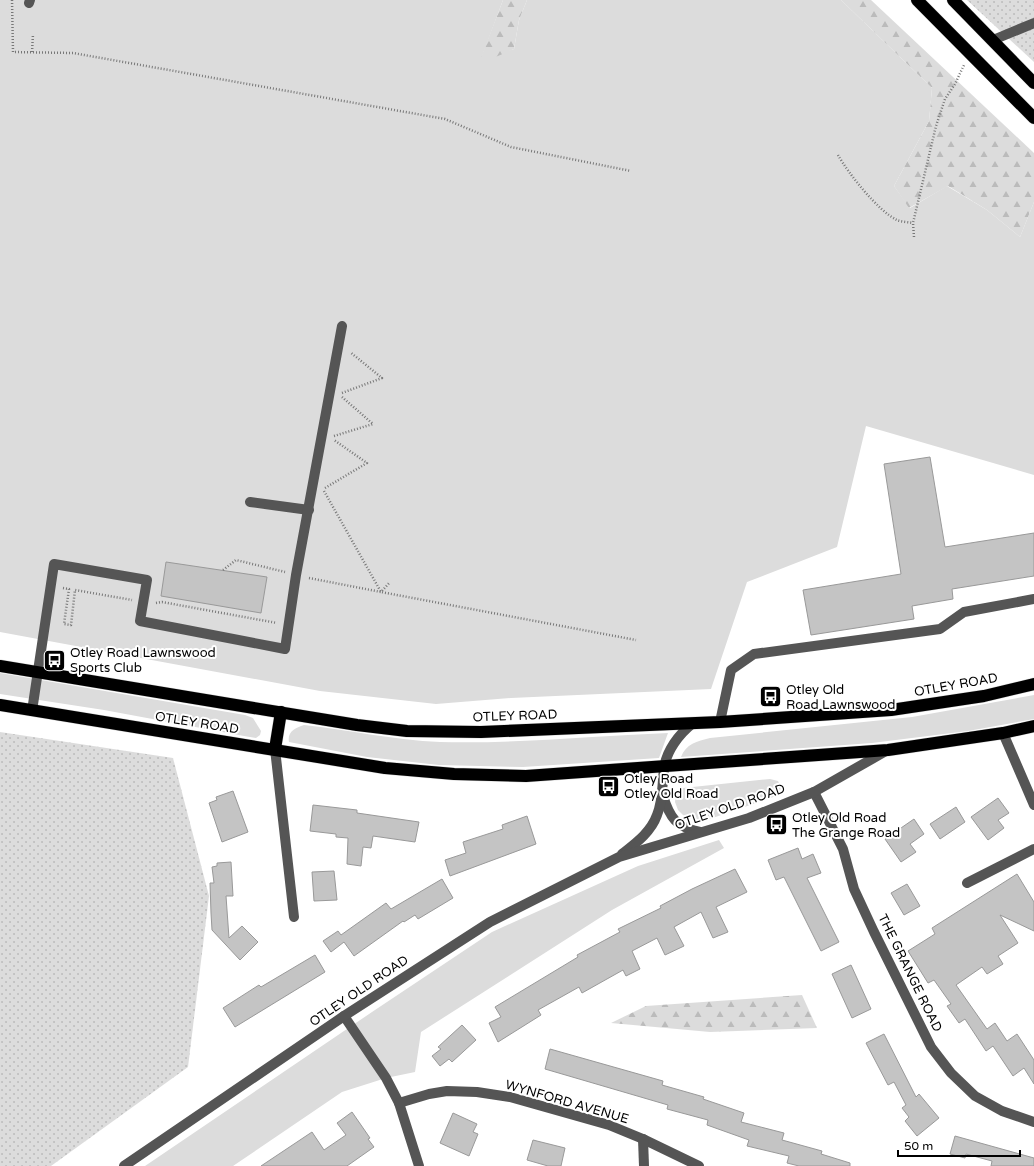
<svg xmlns="http://www.w3.org/2000/svg" width="1034" height="1166" viewBox="0 0 1034 1166" font-family="'Varela Round',sans-serif">
  <style>
    .grass { fill: #dcdcdc }
    .forest { fill: url(#forest-firs) }
    .park { fill: url(#park-dots) }
    .building { fill: #c4c4c4; stroke: #999 }
    .lines { fill: none; stroke-linecap: round; stroke-linejoin: round }
    .highway-casing { stroke: #dbdbdb; stroke-width: 13 }
    .path { stroke: #777; stroke-width: 2.5; stroke-dasharray: 1 2; stroke-linecap: butt }
    .minor { stroke: #555; stroke-width: 10 }
    .highway { stroke: #000; stroke-width: 12 }
    .labels { text-anchor: middle; dominant-baseline: central; stroke-width: 4; stroke-linejoin: round; paint-order: stroke }
    .poi-label { font-size: 13px; fill: #000; stroke: #fff; text-anchor: start }
    .street-label { font-size: 13px; fill: #000; stroke: #fff }
  </style>
  <defs>
    <pattern id="forest-firs" width="22" height="20" patternUnits="userSpaceOnUse"><rect width="22" height="20" fill="#dcdcdc"/><path d="M5 1l3.5 6h-7zM16 11l3.5 6h-7z" fill="#bbb"/></pattern>
    <pattern id="park-dots" width="8" height="8" patternUnits="userSpaceOnUse"><rect width="8" height="8" fill="#dcdcdc"/><path d="M2 2h.1M6 6h.1" fill="none" stroke="#bbb" stroke-width="1.8" stroke-linecap="round"/></pattern>
  </defs>
  <rect width="100%" height="100%" fill="#fff"/>
  <g class="grass">
    <path d="M0 0H503L481 59 514 49 519 20 527 0H841L932 88 929 121 894 186 910 208 947 186 987 210 1020 237 1034 202V475L866 426 837 547 747 582 711 689 511 698 436 704 320 691 0 632Z"/>
    <path d="M0 673 245 715 253 718 261 731 260 735 256 738 244 736 104 710 0 694Z"/>
    <path d="M1034 695V719L968 731 872 743 681 757C686 744 697 741 710 738L912 717Z"/>
    <path d="M304 725C349 730 394 740 440 742 515 744 592 736 668 733L659 758 523 767 439 765 367 757 289 742C287 732 295 728 304 725Z"/>
    <path d="M770 779 778 781 781 787 779 795 701 822 684 816 678 810 675 802 676 793 683 788Z"/>
    <path d="M719 840 724 848 612 910 421 1032 415 1072 386 1078 342 1092 233 1166H145L372 1012 492 932 638 866Z"/>
  </g>
  <g class="forest">
    <path d="M503 0H527L519 20 514 49 491 59 480 60Z"/>
    <path d="M841 0H871L1034 153V202L1020 237 987 210 948 186 909 208 894 186 929 121 932 88Z"/>
    <path d="M802 995 817 1028 710 1032 611 1023 646 1006Z"/>
  </g>
  <g class="park">
    <path d="M967 0H1034V62Z"/>
    <path d="M0 732 173 758 209 896 188 1067 51 1166H0Z"/>
  </g>
  <g class="building">
    <path d="M930 457 945 547 1034 533V576L952 589 953 599 912 606 914 619 811 635 803 590 901 574 884 464Z"/>
    <path d="M166 562 267 577 261 613 161 596Z"/>
    <path d="M233 791 248 832 222 842 209 803 217 800 216 797Z"/>
    <path d="M998 798 1009 813 998 820 1004 828 988 840 971 817Z"/>
    <path d="M313 805 357 810V813L419 822 415 842 373 836 371 848 363 847 361 866 347 864 348 838 336 837V834L310 831Z"/>
    <path d="M956 807 965 822 940 839 930 824Z"/>
    <path d="M527 816 536 844 450 876 445 860 466 853 463 842 503 829 502 825Z"/>
    <path d="M914 819 924 834 910 844 916 852 901 862 885 839Z"/>
    <path d="M798 848 802 859 813 854 821 873 807 878 839 942 821 951 784 877 776 880 768 860Z"/>
    <path d="M231 862 233 896H226L229 938 242 926 258 942 240 960 212 930 211 913 210 883H214L212 867 217 866V863Z"/>
    <path d="M735 869 747 892 716 907 728 932 713 938 701 912 674 927 684 946 665 955 657 938 632 951 640 969 626 976 623 970 582 993 579 987 538 1010 541 1015 498 1042 489 1023 501 1017 495 1007 578 957 577 955 620 932 618 929 661 908 660 906 692 889Z"/>
    <path d="M334 871 337 900 314 901 312 872Z"/>
    <path d="M1017 874 1034 902V931L1000 915 1018 943 998 956 1003 964 987 974 982 967 956 985 987 1029 995 1023 1007 1041 1017 1034 1034 1060V1084L1024 1068 1013 1076 993 1046 986 1051 965 1019 959 1023 947 1006 951 1004 934 980 928 983 908 951 935 934 932 928Z"/>
    <path d="M442 879 453 898 418 919 415 915 404 922 403 921 354 956 344 942 331 952 323 941 338 931 341 935 386 903 391 909Z"/>
    <path d="M907 884 920 906 904 915 891 893Z"/>
    <path d="M315 955 325 972 235 1027 223 1008 259 985 261 987Z"/>
    <path d="M851 965 871 1009 852 1018 832 974Z"/>
    <path d="M462 1025 476 1040 452 1062 449 1059 440 1066 432 1056 441 1049 438 1047Z"/>
    <path d="M884 1034 916 1097 919 1094 939 1118 917 1136 905 1121 909 1117 902 1108 906 1105 894 1082 888 1085 866 1043Z"/>
    <path d="M550 1049 663 1081 662 1085 704 1097 703 1099 744 1113 741 1122 784 1133 782 1140 822 1151 821 1154 850 1163V1166H799L787 1163 789 1156 747 1146 749 1140 707 1125 708 1120 667 1109 668 1105 545 1069Z"/>
    <path d="M352 1112 370 1138 368 1139 374 1147 347 1166H261L312 1132 324 1150 346 1135 337 1123Z"/>
    <path d="M453 1113 477 1124 473 1132 478 1134 469 1156 440 1143Z"/>
    <path d="M955 1136 1034 1158V1166H991L992 1161 966 1154 965 1158 950 1154Z"/>
    <path d="M533 1140 565 1148 561 1166H548L527 1160Z"/>
  </g>
  <g class="lines">
    <defs>
      <g id="highway">
        <path d="M917 0 1034 118"/>
        <path d="M953 0 1034 83"/>
        <path d="M0 666 357 725 407 731 481 732 720 722 891 710 984 696 1034 684"/>
        <path d="M0 705 385 768 454 774 526 776 888 750 1003 733 1034 726"/>
        <path d="M275 749 281 712"/>
      </g>
    </defs>
    <use href="#highway" class="highway-casing"/>
    <g class="path">
      <path d="M12 0 13 52 73 53 445 119 511 147 631 171"/>
      <path d="M32 52 33 34"/>
      <path d="M838 155C848 173 878 211 897 220 902 222 908 222 913 223"/>
      <path d="M914 237 913 223 936 126 945 99 955 84 964 65"/>
      <path d="M342 393 382 378 350 352"/>
      <path d="M334 436 373 424 342 397"/>
      <path d="M325 488 367 463 334 440"/>
      <path d="M324 491 381 592 636 640"/>
      <path d="M223 570 236 560 285 572"/>
      <path d="M309 578 381 592 390 582"/>
      <path d="M63 588 69 589 64 624 71 625 75 590 132 600"/>
      <path d="M156 603 162 602 277 623"/>
    </g>
    <g class="minor">
      <path d="M29 3 30 0"/>
      <path d="M993 40 1034 23"/>
      <path d="M250 502 309 510"/>
      <path d="M32 711 54 564 147 580 140 621 285 649 296 575 342 326"/>
      <path d="M720 722 731 670 754 654 940 629 964 612 1034 599"/>
      <path d="M1003 733 1034 805"/>
      <path d="M275 749 294 917"/>
      <path d="M814 792 843 849 854 889 874 932 931 1047 951 1073 975 1096 1002 1111 1034 1122"/>
      <path d="M663 796C670 818 676 827 700 832"/>
      <path d="M622 854C636 843 651 832 657 815 663 801 662 785 664 769 666 751 679 734 693 723"/>
      <path d="M967 883 1034 849"/>
      <path d="M344 1016 386 1078 399 1103 419 1166"/>
      <path d="M399 1103 429 1094 447 1091 477 1092 510 1097 609 1125 643 1139 699 1166"/>
      <path d="M643 1139 644 1166"/>
      <path d="M124 1166 344 1016 490 922 619 857 749 818 814 792 886 751"/>
    </g>
    <use href="#highway" class="highway"/>
  </g>
  <defs>
    <symbol id="bus-square" viewBox="-11 -11 22 22"><rect x="-9" y="-9" width="18" height="18" rx="4" fill="#000" stroke="#fff"/><path d="M-5-6H5V4H4V6H2V4H-2V6H-4V4H-5ZM-3.5-4V0h7V-4ZM-3.5 1.2v1.5H-2V1.2ZM2 1.2v1.5H3.5V1.2Z" fill="#fff"/></symbol>
  </defs>
  <g fill-rule="evenodd">
    <use href="#bus-square" x="42" y="648" width="25" height="25"/>
    <use href="#bus-square" x="758" y="684" width="25" height="25"/>
    <use href="#bus-square" x="596" y="774" width="25" height="25"/>
    <use href="#bus-square" x="764" y="812" width="25" height="25"/>
  </g>
  <g class="labels">
    <g class="poi-label">
      <text x="70" y="653">Otley Road Lawnswood<tspan x="70" dy="15">Sports Club</tspan></text>
      <text x="786" y="690">Otley Old<tspan x="786" dy="15">Road Lawnswood</tspan></text>
      <text x="624" y="779">Otley Road<tspan x="624" dy="15">Otley Old Road</tspan></text>
      <text x="792" y="818">Otley Old Road<tspan x="792" dy="15">The Grange Road</tspan></text>
    </g>
    <g class="street-label">
      <text transform="translate(956 685) rotate(-10)">OTLEY ROAD</text>
      <text transform="translate(515 716) rotate(-2)">OTLEY ROAD</text>
      <text transform="translate(197 723) rotate(9)">OTLEY ROAD</text>
      <text transform="translate(730 807) rotate(-19)">OTLEY OLD ROAD</text>
      <text transform="translate(910 973) rotate(64)">THE GRANGE ROAD</text>
      <text transform="translate(359 991) rotate(-34)">OTLEY OLD ROAD</text>
      <text transform="translate(567 1102) rotate(16)">WYNFORD AVENUE</text>
    </g>
  </g>
  <path d="M898 1150v6h122v-6" fill="none" stroke="#000000" stroke-width="2"/>
  <text x="904" y="1150" font-size="12" fill="#000000" stroke="#ffffff" stroke-width="3" paint-order="stroke">50 m</text>
</svg>
